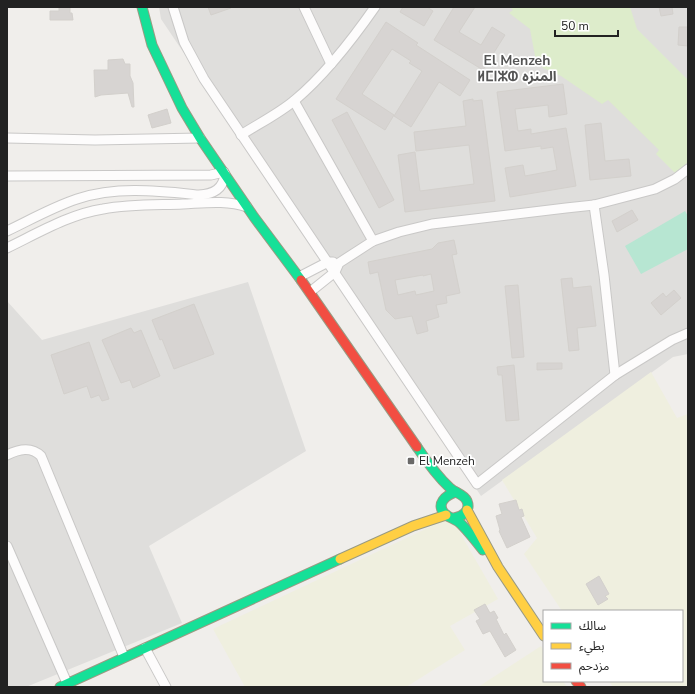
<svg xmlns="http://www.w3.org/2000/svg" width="695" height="694" viewBox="0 0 695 694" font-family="'Nunito Sans','Noto Sans Arabic','Noto Sans Tifinagh',sans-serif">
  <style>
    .residential { fill: #dfdedc }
    .farmland { fill: #efefdf }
    .grass { fill: #ddeccb }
    .pitch { fill: #b7e6d2 }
    .building { fill: #d7d4d2; stroke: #d3d0cc; fill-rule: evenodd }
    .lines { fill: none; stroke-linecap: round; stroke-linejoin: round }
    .street-casing { stroke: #c9c8c7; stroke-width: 11 }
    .fast-casing { stroke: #999a82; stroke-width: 11 }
    .slow-casing { stroke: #999a82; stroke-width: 11 }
    .jam-casing { stroke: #999a82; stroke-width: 11 }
    .street { stroke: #fdfcfc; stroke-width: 9 }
    .fast { stroke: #16e098; stroke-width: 9 }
    .slow { stroke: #ffcf43; stroke-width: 9 }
    .jam { stroke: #f24e42; stroke-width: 9 }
    .poi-dot { fill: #6a6968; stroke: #fff; stroke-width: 1.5 }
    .labels { text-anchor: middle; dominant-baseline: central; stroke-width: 3.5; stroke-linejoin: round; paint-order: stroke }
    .poi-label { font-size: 12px; fill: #222; stroke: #fff; text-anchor: start }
    .quarter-label { font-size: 14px; font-weight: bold; fill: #555; stroke: #fff }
  </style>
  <rect width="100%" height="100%" fill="#f0eeeb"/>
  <g class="residential">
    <path d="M159 7H688V354L673 357 481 496 161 19Z"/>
    <path d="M248 282 306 451 149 546 182 623 26 687H7V301L42 340Z"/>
  </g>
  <g class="farmland">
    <path d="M651 372 677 418 688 414V687H613L609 681H682V611H562L524 554 537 538 502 480Z"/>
    <path d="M451 517 498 599 450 626 465 650 406 687H245L213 629Z"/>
    <path d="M541 646 544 651V681H563L567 687H478Z"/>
  </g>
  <path class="grass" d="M510 7H630L637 29 688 80V162L675 173 656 154 659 150 608 100 602 104 561 76 543 68 535 56 530 29 509 13 513 10Z"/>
  <path class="pitch" d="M685 211 688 216V249L641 274 625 246Z"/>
  <g class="building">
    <path d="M59 7H70V13H72L73 20H50V11H59Z"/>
    <path d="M208 7H231V8L211 15Z"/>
    <path d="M403 7H427L433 11 424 26 400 12Z"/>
    <path d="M454 7H475L459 32 481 45 492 27 505 35 483 70 434 40Z"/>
    <path d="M659 7H672L673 14 661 16Z"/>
    <path d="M386 22 418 43 416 45 470 80 460 96 439 82 411 127 394 116 422 71 409 63 411 61 392 49 362 94 394 115 385 130 336 99Z"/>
    <path d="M679 27H688V46L678 45Z"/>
    <path d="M123 59 125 64H130V76L133 83 134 107H132L128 93 101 95 95 97 94 70H108V60Z"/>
    <path d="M563 84 567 114 549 117 548 105 515 109 518 131 531 129V134L566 128 576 186 510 197 505 168 523 165 525 176 557 170 553 147 541 149V146L505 151 497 92Z"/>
    <path d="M473 99V101L482 100 495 201 405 212 398 155 415 152 420 191 474 184 469 145 416 151 414 132 466 126 463 101Z"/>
    <path d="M167 109 171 123 152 128 148 115Z"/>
    <path d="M347 112 394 200 379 208 332 120Z"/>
    <path d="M601 123 605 161 629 159 631 176 590 180 585 125Z"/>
    <path d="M632 210 638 220 617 232 612 221Z"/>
    <path d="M454 240 457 254 452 255 460 293 446 296 447 303 436 305 439 317 426 321 428 331 417 334 412 316 395 319 386 310 378 272 370 274 368 262 432 249 438 243ZM431 274 434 291 416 295 415 291 398 295 395 280 423 275V276Z"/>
    <path d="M572 278 573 288 591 286 596 326 577 328 579 350 569 351 561 279Z"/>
    <path d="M518 285 524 357 512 358 505 286Z"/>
    <path d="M674 290 681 298 661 315 651 303 663 293 666 297Z"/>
    <path d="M194 304 214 354 174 369 162 339 160 340 152 320Z"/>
    <path d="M131 328 134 333 141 330 160 376 133 388 130 380 121 383 102 340Z"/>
    <path d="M89 342 109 399 102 401 99 395 91 398 87 386 64 394 51 355Z"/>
    <path d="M537 363H562V369L537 370Z"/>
    <path d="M514 365 519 420 506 421 502 375H498L497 367Z"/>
    <path d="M516 500 519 510 522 509 524 516 521 517 530 537 507 548 499 531 500 530 496 516 502 514 499 504Z"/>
    <path d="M599 576 609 594 605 596 608 599 598 605 586 584Z"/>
    <path d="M485 604 490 613 494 611 498 618 496 619 504 635 506 633 516 650 505 657 490 631 483 634 476 621 480 619 474 610Z"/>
  </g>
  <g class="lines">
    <defs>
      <g id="street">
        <path d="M173 7 184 42 204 79 477 484 615 375 672 340 688 333"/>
        <path d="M304 7 331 64"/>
        <path d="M294 101 373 241"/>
        <path d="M241 135C258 124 280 113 295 100 326 74 352 40 375 7"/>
        <path d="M7 138 95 140 200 138"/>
        <path d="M7 176 211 175 224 172"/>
        <path d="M594 205 604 275 615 375"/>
        <path d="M7 231C30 220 53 207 77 199 117 186 158 191 199 195 214 194 223 189 225 174"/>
        <path d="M7 248C38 233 70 214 103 209 129 204 157 205 183 204 205 203 226 200 247 207"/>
        <path d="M299 277 328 262H333"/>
        <path d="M310 292 335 272 339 263 373 241 399 232 432 224 566 208 594 205 655 189 675 179 688 169"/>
        <path d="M7 455C19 449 31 446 41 456L124 657"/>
        <path d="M7 546 67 683"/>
        <path d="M145 648 166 687"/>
      </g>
      <g id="fast">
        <path d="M142 7 152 45 182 108 200 138 254 217 301 280"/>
        <path d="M417 447C427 462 437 476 450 488 455 493 464 494 467 501 471 511 462 517 454 518"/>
        <path d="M456 492C446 495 435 504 445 514 449 518 456 519 461 524 469 532 476 541 483 550"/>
        <path d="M60 687 340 559"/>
      </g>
      <g id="slow">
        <path d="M467 510 498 567 544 636"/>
        <path d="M340 559 413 526 446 515"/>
      </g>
      <g id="jam">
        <path d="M301 280 417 447"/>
        <path d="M576 681 581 687"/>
      </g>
    </defs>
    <use href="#street" class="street-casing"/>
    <use href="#fast" class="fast-casing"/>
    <use href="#slow" class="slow-casing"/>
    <use href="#jam" class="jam-casing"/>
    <use href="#street" class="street"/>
    <use href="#fast" class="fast"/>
    <use href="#slow" class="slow"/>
    <use href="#jam" class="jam"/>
  </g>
  <rect class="poi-dot" x="407" y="457" width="8" height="8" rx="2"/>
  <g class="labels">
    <g class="poi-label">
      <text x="419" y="461">El Menzeh</text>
    </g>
    <g class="quarter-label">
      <text x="517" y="60">El Menzeh<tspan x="517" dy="16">ⵍⵎⵏⵣⵀ المنزه</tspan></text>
    </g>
  </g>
  <rect width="695" height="694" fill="none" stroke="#222222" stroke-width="16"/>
  <rect x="543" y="610" width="140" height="72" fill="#ffffff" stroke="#a7a7a7"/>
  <rect x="551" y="623" width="20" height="6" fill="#16e098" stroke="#a7a7a7"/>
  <text x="579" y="630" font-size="12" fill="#222222">سالك</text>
  <rect x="551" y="643" width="20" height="6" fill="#ffcf43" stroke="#a7a7a7"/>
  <text x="579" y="650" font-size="12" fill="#222222">بطيء</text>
  <rect x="551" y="663" width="20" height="6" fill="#f24e42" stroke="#a7a7a7"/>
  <text x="579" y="670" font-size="12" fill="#222222">مزدحم</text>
  <path d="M555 30v6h63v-6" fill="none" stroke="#222222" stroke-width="2"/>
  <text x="561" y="30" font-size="12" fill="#222222" stroke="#ffffff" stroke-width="3" paint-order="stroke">50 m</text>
</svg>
